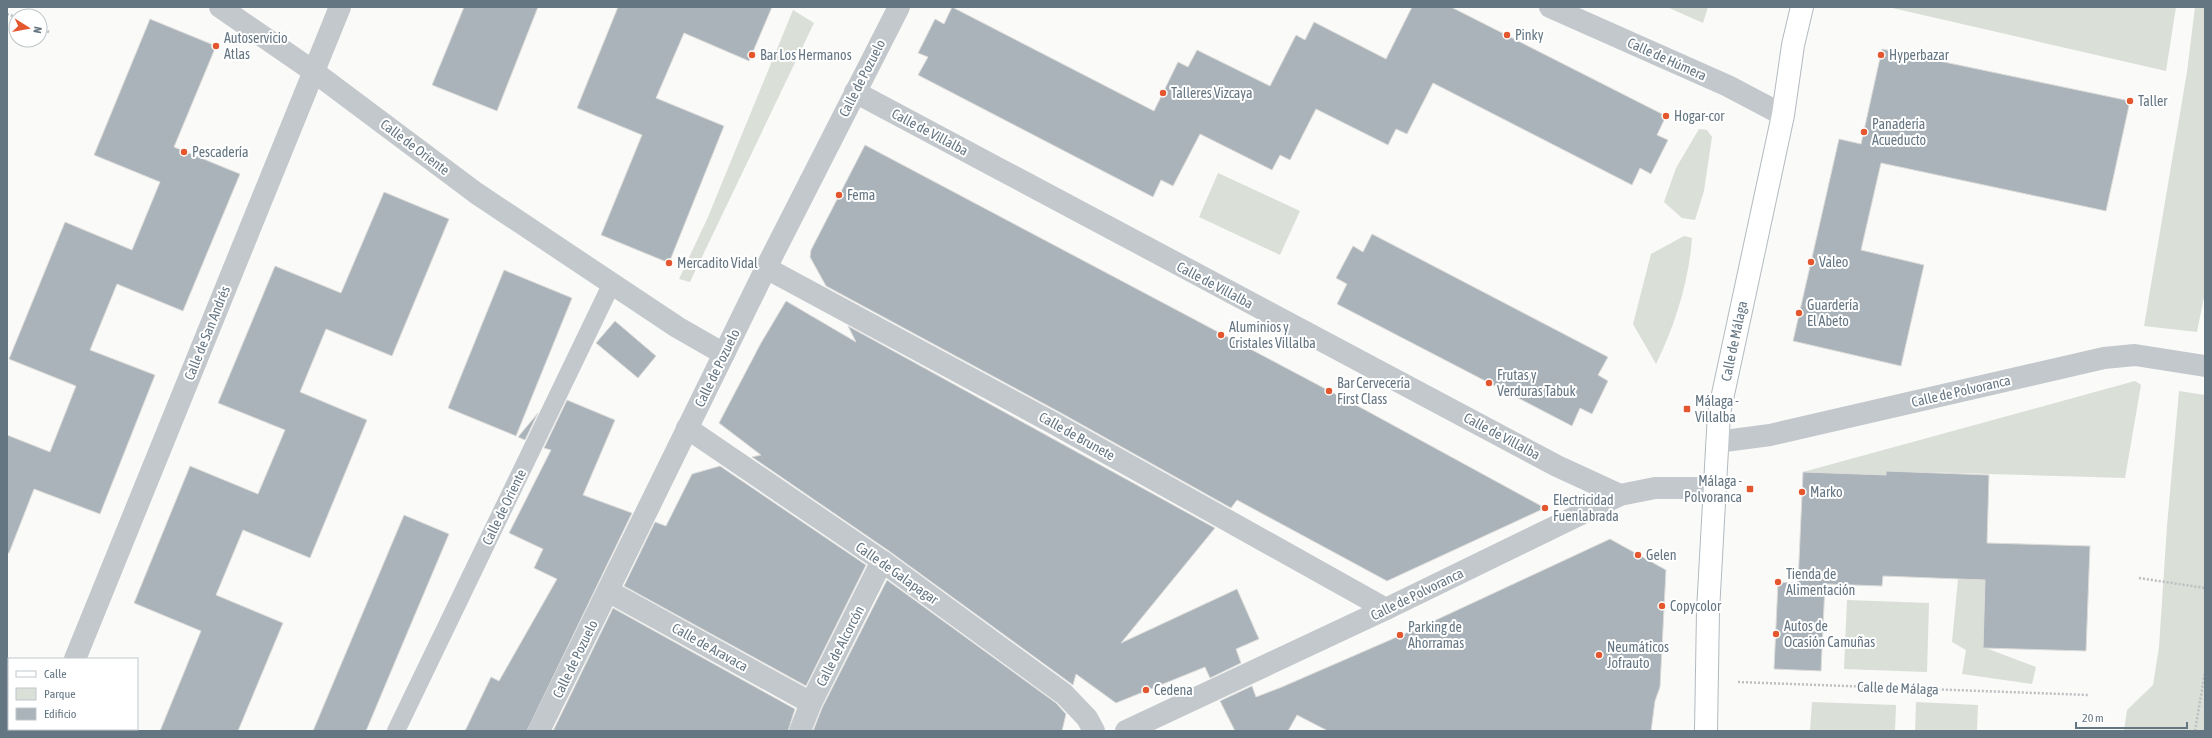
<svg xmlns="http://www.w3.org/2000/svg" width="2212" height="738" viewBox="0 0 2212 738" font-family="'Asap Condensed',sans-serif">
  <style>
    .green { fill: #dadfd7 }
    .building { fill: #aab3b9; stroke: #dcdcda }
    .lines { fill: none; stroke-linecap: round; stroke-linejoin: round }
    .secondary-casing { stroke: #b3babf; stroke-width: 24 }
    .path { stroke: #bbbfc2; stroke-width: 2.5; stroke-dasharray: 2 2; stroke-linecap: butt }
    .lane { stroke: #c3c8cc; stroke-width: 18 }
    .street { stroke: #c3c8cc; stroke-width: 22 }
    .secondary { stroke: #fff; stroke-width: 22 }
    .poi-dot { fill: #e4572e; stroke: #fff; stroke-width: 1.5 }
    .labels { text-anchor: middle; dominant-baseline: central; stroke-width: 4; stroke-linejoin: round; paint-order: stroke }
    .poi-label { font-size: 14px; fill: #657683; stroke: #fff; text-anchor: start }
    .street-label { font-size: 14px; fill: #657683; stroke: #fff }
  </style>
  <rect width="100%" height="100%" fill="#fafaf8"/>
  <g class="green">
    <path d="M1667 7H1708L1703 23Z"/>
    <path d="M1888 7H2176L2166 71Z"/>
    <path d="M2195 7H2205V292L2197 332 2144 326 2187 72Z"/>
    <path d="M793 10 814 23 690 282 679 279 708 217Z"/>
    <path d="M1699 129 1707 130 1712 137 1704 191 1695 220 1682 218 1664 202 1676 168Z"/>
    <path d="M1218 173 1300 211 1280 255 1199 217Z"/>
    <path d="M1684 236 1692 238C1689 281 1675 325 1656 364L1633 324 1651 254Z"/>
    <path d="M2135 381 2141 385 2125 478 1886 471V475L1803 472Z"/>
    <path d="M2179 391 2205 395V731H2124L2127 710 2153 685 2159 647 2167 526Z"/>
    <path d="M1958 579 1985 580 1983 647 2036 667 2032 684 1962 674 1966 650 1952 642Z"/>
    <path d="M1847 600 1929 603 1927 672 1844 669Z"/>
    <path d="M1812 702 1896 705 1895 731H1810Z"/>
    <path d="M1916 702 1978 705 1977 731H1915Z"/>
  </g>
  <g class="building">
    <path d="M464 7H538L497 111 432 85Z"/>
    <path d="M618 7H772L749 61 684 33 656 98 724 126 669 263 601 235 642 135 577 108Z"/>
    <path d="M952 7 1154 111 1178 62 1188 67 1197 50 1270 86 1296 35 1305 40 1314 22 1386 59 1412 7H1451L1666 116 1657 135 1668 140 1651 174 1640 168 1632 185 1433 83 1407 134 1396 129 1388 145 1316 109 1290 160 1280 155 1272 170 1200 134 1173 186 1161 180 1153 197 918 75 928 57 918 53 935 19 944 24Z"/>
    <path d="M150 19 216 46 174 147 240 174 183 311 117 284 90 350 155 375 100 514 34 489 9 553H7V435L50 452 76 386 9 359 65 222 132 250 160 182 94 155Z"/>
    <path d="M1882 49 2130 101 2106 211 1881 163 1861 250 1924 265 1901 366 1793 341 1839 139 1861 144Z"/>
    <path d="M865 145 1356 405 1545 508 1387 581 1237 500 1231 508 1061 413 826 286 810 257 811 250Z"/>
    <path d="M384 192 449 219 392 356 326 329 300 392 367 420 310 558 243 530 216 595 283 623 238 731H160L201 631 134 603 190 466 258 494 285 430 218 403 275 266 341 293Z"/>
    <path d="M1372 234 1608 357 1598 375 1608 381 1592 414 1580 408 1572 426 1337 304 1347 284 1336 278 1353 246 1363 252Z"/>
    <path d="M504 270 572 298 516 436 448 408Z"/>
    <path d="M786 301 856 342 848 326 1215 528 1121 643 1237 589 1259 639 1236 649 1241 663 1210 678 1205 667 1116 703 1076 674 1073 685 889 551 752 457 761 455 719 423 761 343Z"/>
    <path d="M615 321 656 356 638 378 596 343Z"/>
    <path d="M567 400 615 420 583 495 632 513 527 731H465L491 677 499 681 557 579 534 568 543 549 509 533 551 450 544 448Z"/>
    <path d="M538 413 525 440 518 437Z"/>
    <path d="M720 466 866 565 806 686 624 586 655 522 666 526 692 474Z"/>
    <path d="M1886 471 1989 475 1987 543 2090 546 2086 651 1983 648 1985 580 1883 576 1882 586 1825 584 1821 671 1774 669 1778 582 1798 583 1803 472 1886 475Z"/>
    <path d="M404 515 449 534 400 650 366 731H313Z"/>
    <path d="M1610 539 1666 570 1660 687 1655 701 1651 731H1328L1297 715 1288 731H1235L1220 701 1252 686 1256 697 1282 687 1436 620Z"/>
    <path d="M887 580 1056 703 1066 714 1062 731H813L822 708Z"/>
    <path d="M613 608 795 709 788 731H553Z"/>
  </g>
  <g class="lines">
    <defs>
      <path id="secondary" d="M1706 731 1708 611 1719 413 1783 115 1793 45 1802 7"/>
    </defs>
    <use href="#secondary" class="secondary-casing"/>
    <g class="path">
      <path d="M7 14 16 17"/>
      <path d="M40 28 49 32"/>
      <path d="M2139 578 2205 588"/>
      <path d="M1738 682 2089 695"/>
      <path d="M2195 731 2205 672"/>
    </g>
    <path class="lane" d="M396 731 612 283"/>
    <g class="street">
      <path d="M220 7 313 71 476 193 677 327 724 354"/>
      <path d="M1550 7 1728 86 1783 115"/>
      <path d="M855 92 1557 466 1620 495"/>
      <path d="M766 268 1055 424 1386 609"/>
      <path d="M687 428 882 561 1064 694 1087 718 1094 731"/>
      <path d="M1717 442 1770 435 2104 358 2135 355 2205 366"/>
      <path d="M608 591 811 703"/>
      <path d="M75 659 340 7"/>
      <path d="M38 731 40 729"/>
      <path d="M539 731 766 268 899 7"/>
      <path d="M800 731 811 703 882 561"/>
      <path d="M1126 731 1386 609 1620 495 1655 488H1715"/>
    </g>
    <use href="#secondary" class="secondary"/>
  </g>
  <g class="poi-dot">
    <circle cx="1507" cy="35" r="4"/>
    <circle cx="216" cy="46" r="4"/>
    <circle cx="752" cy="55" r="4"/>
    <circle cx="1881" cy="55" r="4"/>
    <circle cx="1163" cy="93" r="4"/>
    <circle cx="2130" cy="101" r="4"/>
    <circle cx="1666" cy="116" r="4"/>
    <circle cx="1864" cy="132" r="4"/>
    <circle cx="184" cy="152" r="4"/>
    <circle cx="839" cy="195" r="4"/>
    <circle cx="1811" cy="262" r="4"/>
    <circle cx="669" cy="263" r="4"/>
    <circle cx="1799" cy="313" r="4"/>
    <circle cx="1221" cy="335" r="4"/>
    <circle cx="1489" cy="383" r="4"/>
    <circle cx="1329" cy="391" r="4"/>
    <rect x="1683" y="405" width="8" height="8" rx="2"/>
    <rect x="1746" y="485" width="8" height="8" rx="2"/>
    <circle cx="1802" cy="492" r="4"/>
    <circle cx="1545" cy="508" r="4"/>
    <circle cx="1638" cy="555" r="4"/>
    <circle cx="1778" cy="582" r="4"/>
    <circle cx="1662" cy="606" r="4"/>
    <circle cx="1776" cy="634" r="4"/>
    <circle cx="1400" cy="635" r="4"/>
    <circle cx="1599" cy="655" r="4"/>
    <circle cx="1146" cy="690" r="4"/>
  </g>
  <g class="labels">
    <g class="poi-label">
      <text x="1515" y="35">Pinky</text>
      <text x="224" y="38">Autoservicio<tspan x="224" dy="16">Atlas</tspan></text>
      <text x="760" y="55">Bar Los Hermanos</text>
      <text x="1889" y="55">Hyperbazar</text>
      <text x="1171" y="93">Talleres Vizcaya</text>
      <text x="2138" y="101">Taller</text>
      <text x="1674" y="116">Hogar-cor</text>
      <text x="1872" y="124">Panadería<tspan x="1872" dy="16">Acueducto</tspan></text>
      <text x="192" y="152">Pescadería</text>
      <text x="847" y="195">Fema</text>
      <text x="1819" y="262">Valeo</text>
      <text x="677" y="263">Mercadito Vidal</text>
      <text x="1807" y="305">Guardería<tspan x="1807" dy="16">El Abeto</tspan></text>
      <text x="1229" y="327">Aluminios y<tspan x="1229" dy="16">Cristales Villalba</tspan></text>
      <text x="1497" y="375">Frutas y<tspan x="1497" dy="16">Verduras Tabuk</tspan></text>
      <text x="1337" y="383">Bar Cervecería<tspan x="1337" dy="16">First Class</tspan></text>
      <text x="1695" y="401">Málaga -<tspan x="1695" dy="16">Villalba</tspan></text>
      <text x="1742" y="481" text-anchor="end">Málaga -<tspan x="1742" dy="16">Polvoranca</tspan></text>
      <text x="1810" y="492">Marko</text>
      <text x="1553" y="500">Electricidad<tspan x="1553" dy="16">Fuenlabrada</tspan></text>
      <text x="1646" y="555">Gelen</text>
      <text x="1786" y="574">Tienda de<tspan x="1786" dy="16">Alimentación</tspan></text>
      <text x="1670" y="606">Copycolor</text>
      <text x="1784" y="626">Autos de<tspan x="1784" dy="16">Ocasión Camuñas</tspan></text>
      <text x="1408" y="627">Parking de<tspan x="1408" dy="16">Ahorramas</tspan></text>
      <text x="1607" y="647">Neumáticos<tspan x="1607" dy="16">Jofrauto</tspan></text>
      <text x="1154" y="690">Cedena</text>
    </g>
    <g class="street-label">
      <text transform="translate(1667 59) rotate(24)">Calle de Húmera</text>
      <text transform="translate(862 78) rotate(-63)">Calle de Pozuelo</text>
      <text transform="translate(930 132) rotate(28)">Calle de Villalba</text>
      <text transform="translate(415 147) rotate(37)">Calle de Oriente</text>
      <text transform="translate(1215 285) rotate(28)">Calle de Villalba</text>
      <text transform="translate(207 333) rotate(-68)">Calle de San Andrés</text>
      <text transform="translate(1734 341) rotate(-78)">Calle de Málaga</text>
      <text transform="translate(717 368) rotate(-64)">Calle de Pozuelo</text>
      <text transform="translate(1961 391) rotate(-13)">Calle de Polvoranca</text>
      <text transform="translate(1077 436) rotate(29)">Calle de Brunete</text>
      <text transform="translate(1502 436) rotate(28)">Calle de Villalba</text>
      <text transform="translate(504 507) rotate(-64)">Calle de Oriente</text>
      <text transform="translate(897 573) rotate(35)">Calle de Galapagar</text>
      <text transform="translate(1417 594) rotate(-26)">Calle de Polvoranca</text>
      <text transform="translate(840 646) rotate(-63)">Calle de Alcorcón</text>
      <text transform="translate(710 647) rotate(29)">Calle de Aravaca</text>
      <text transform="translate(575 659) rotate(-64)">Calle de Pozuelo</text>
      <text transform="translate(1898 688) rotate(2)">Calle de Málaga</text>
    </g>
  </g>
  <rect width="2212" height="738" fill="none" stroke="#657683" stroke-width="16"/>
  <rect x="8" y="658" width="130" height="72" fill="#ffffff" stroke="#c1c8cd"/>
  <rect x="16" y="671" width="20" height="6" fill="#ffffff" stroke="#c1c8cd"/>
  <text x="44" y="678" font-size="12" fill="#657683">Calle</text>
  <rect x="16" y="688" width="20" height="12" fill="#dadfd7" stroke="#c1c8cd"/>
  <text x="44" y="698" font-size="12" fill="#657683">Parque</text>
  <rect x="16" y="708" width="20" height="12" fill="#aab3b9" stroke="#c1c8cd"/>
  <text x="44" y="718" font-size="12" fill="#657683">Edificio</text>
  <g transform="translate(28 28) rotate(101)"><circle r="19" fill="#ffffff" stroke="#c1c8cd"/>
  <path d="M0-3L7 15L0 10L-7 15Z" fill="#e4572e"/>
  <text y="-6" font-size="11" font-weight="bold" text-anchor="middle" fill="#657683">N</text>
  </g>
  <path d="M2076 722v6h111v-6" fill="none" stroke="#657683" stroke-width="2"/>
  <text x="2082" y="722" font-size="12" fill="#657683" stroke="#ffffff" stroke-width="3" paint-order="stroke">20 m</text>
</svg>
